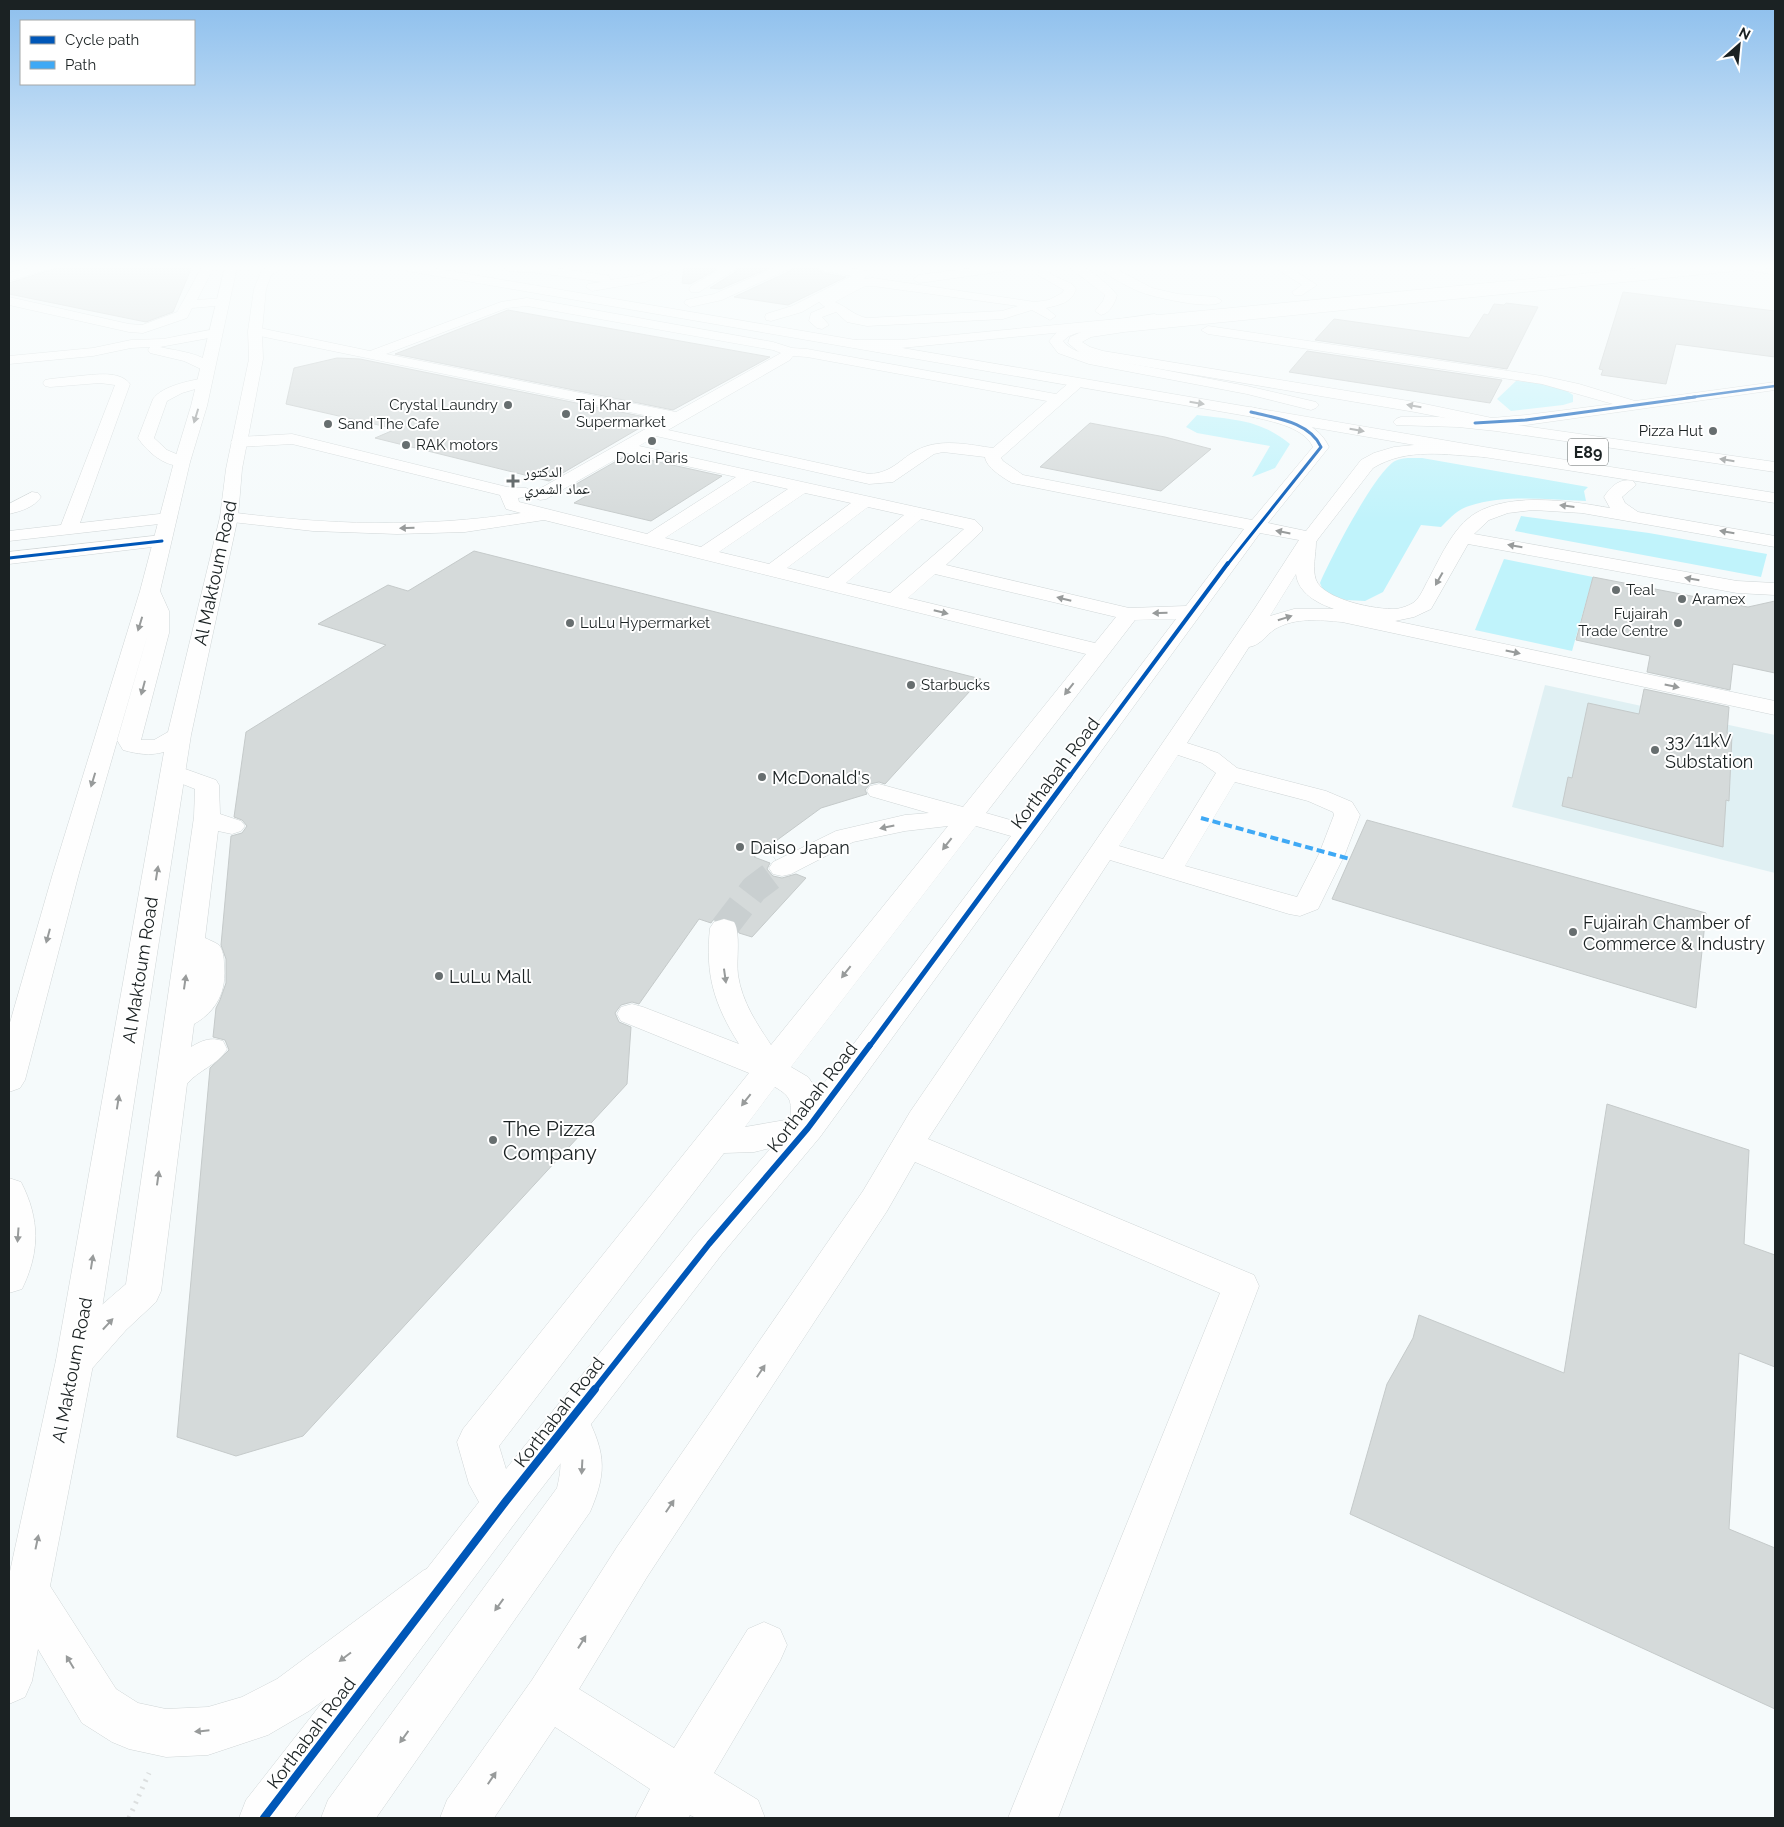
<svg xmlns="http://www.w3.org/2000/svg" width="1784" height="1827" viewBox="0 0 1784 1827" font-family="Raleway,'Noto Naskh Arabic',sans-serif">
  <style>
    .built { fill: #e0f0f3 }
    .green { fill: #c0f3fb }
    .building { fill: #d5dada; stroke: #c5caca }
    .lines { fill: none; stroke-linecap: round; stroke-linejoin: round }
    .minor-tunnel { stroke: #c9cfd0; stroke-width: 28; stroke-dasharray: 28 14; stroke-linecap: butt }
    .minor-casing { stroke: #d0d6d7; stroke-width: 1 }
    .major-casing { stroke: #d0d6d7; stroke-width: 1 }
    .highway-casing { stroke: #d0d6d7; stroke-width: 1 }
    .path { stroke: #dcdfdf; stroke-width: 5; stroke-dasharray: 2 6; stroke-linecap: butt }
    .minor { fill: #fefefe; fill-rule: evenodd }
    .major { fill: #fefefe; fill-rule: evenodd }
    .highway { fill: #fefefe; fill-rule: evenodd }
    .quiet { stroke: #3fa9f5; stroke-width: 4; stroke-dasharray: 8 4; stroke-linecap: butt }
    .cycleway-far5-casing { stroke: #fff; stroke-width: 4 }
    .cycleway-far4-casing { stroke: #fff; stroke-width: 5 }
    .cycleway-far3-casing { stroke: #fff; stroke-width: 6 }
    .cycleway-far2-casing { stroke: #fff; stroke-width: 8 }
    .cycleway-far1-casing { stroke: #fff; stroke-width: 9 }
    .cycleway-casing { stroke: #fff; stroke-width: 11 }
    .cycleway-far5 { stroke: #0057b8; stroke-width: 2.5 }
    .cycleway-far4 { stroke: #0057b8; stroke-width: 3 }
    .cycleway-far3 { stroke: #0057b8; stroke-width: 4 }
    .cycleway-far2 { stroke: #0057b8; stroke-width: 5 }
    .cycleway-far1 { stroke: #0057b8; stroke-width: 6 }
    .cycleway { stroke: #0057b8; stroke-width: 8 }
    .oneway { fill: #989b9b }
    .poi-dot { fill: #676e6f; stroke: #fff; stroke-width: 2 }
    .labels { text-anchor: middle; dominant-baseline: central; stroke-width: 4; stroke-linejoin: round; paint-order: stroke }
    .far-poi-label { font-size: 15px; fill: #1b2223; stroke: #fff; text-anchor: start }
    .shield { fill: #fff; stroke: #5f6465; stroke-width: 1 }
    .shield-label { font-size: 16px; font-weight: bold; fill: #1b2223 }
    .street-label { font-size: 18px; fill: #1b2223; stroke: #fff }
    .poi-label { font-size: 18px; fill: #1b2223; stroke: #fff; text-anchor: start }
    .near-poi-label { font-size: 21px; fill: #1b2223; stroke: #fff; text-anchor: start }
  </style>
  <rect width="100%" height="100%" fill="#f5fafb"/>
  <path class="built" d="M1545 685 1775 735V873L1512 807Z"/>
  <g class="green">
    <path d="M1516 381C1535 382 1558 384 1573 395V402L1563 405 1511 411 1497 399Z"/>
    <path d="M1197 415C1235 420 1259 419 1290 444L1275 468 1252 477 1270 446 1197 433 1186 427Z"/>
    <path d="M1422 458 1588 487 1584 491 1586 501C1548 500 1506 494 1469 506 1458 509 1449 519 1441 527L1421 525 1383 592 1365 601 1346 600 1324 593 1320 583C1330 559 1375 472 1395 461 1402 457 1413 458 1422 458Z"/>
    <path d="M1521 516 1649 533 1767 554 1761 577 1515 531Z"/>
    <path d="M1504 559 1593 577 1572 651 1475 630Z"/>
  </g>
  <g class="building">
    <path d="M60 267H192L173 312 146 322 9 294V283Z"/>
    <path d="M684 267H713L716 270 690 284 682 283Z"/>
    <path d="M736 267H772L720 289 710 288 737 271Z"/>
    <path d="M793 267H815L823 273 846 277 788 305 734 297 790 271Z"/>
    <path d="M1623 292 1775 311V357L1676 344 1666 384 1601 375 1603 370 1599 369Z"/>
    <path d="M1506 303 1538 307 1507 369 1315 340 1334 319 1469 338 1484 314 1488 315 1494 304 1504 305Z"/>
    <path d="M508 310 596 326 770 357 673 410 395 354Z"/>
    <path d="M1307 351 1502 380 1490 403 1289 372Z"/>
    <path d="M337 358 360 359 655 419 549 481 375 438 396 429 286 404 294 368Z"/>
    <path d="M1090 423 1165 437 1211 449 1161 491 1040 467Z"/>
    <path d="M627 455 722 476 651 521 574 503 593 492 571 487Z"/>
    <path d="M474 551 981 679 885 784 879 782 870 784 865 790 867 794 821 808 754 857 770 863 767 869 773 876 782 878 796 874 806 878 752 937 739 933 735 920 723 917 713 920 711 923 699 919 639 1004 632 1002 621 1005 615 1013 619 1022 631 1027 627 1084 303 1436 236 1456 177 1437 210 1068 229 1050 225 1040 213 1037 216 1008 220 1000 226 983V959L221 945 231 836 242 833 247 826 242 820 234 817 246 732 386 645 318 624 388 585 408 591Z"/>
    <path d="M1593 577 1748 607 1775 601V673L1733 664 1730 690 1647 672 1650 656 1576 640Z"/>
    <path d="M1644 689 1729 707 1727 733 1732 735 1729 801 1726 800 1723 847 1562 806 1568 777 1572 778 1588 703 1639 714Z"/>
    <path d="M1367 820 1706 913 1696 1008 1332 899Z"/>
    <path d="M1607 1104 1749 1150 1744 1244 1775 1255V1367L1739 1353 1729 1529 1775 1548V1709L1350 1514 1387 1384 1413 1338 1419 1315 1564 1373Z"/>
  </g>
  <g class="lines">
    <path class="minor-tunnel" d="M724 928 754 889 782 868"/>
    <defs>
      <g id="minor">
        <path d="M33 267H51L49 269 9 281V273Z"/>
        <path d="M202 267H214L197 300 223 298 229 302 227 305 192 308 187 318 143 333 129 332 9 305V297L129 324 142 325 177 312Z"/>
        <path d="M503 267H547L605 275 609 276 610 280 638 276 662 267H678L676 269 645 282 592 291 586 287 588 284 601 282 539 273 509 271Z"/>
        <path d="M715 267H734L736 269 699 292H691L689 289 691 286 719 270Z"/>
        <path d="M776 267H791L789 269 722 300 690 307 684 303 686 300 714 294Z"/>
        <path d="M817 267H842L868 271 870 274 863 279 873 278 1035 302 1049 300 1062 293 1064 290 1038 275 1040 267H1052L1050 274 1072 284 1076 289C1072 303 1059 305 1046 308L1056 316 1050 320 1032 310 1003 319 867 326 847 322 836 312 822 317 829 325 822 329 817 328 809 321 811 313 825 307 819 302 802 312 771 321 766 320 765 317 766 314 792 306 852 276 823 271ZM865 286H873L1018 306 1002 311 867 318C855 316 847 307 835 302Z"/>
        <path d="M982 267H1011L1005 271 919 283 913 279 919 275Z"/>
        <path d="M1069 267C1073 267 1078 266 1082 267 1091 269 1111 287 1117 295 1115 303 1110 313 1101 315L1095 311 1103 301 1105 295Z"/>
        <path d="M1098 267H1112L1152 288 1178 294 1216 297 1222 301C1214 311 1159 298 1146 294 1135 291 1105 275 1098 267Z"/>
        <path d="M1280 267H1289L1317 285 1302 295H1294L1292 292 1302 285 1280 271 1278 269Z"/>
        <path d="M1702 267H1741L1735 271 1124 332 1091 337 1082 342 1090 347 1103 351 1415 402 1492 418 1526 415 1613 404 1542 384 1208 334 1201 330 1208 326 1542 376 1579 384 1635 401 1775 382V390L1526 425 1479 428 1474 426 1471 423 1415 412 1101 359 1080 353 1068 343 1070 337 1088 329 1124 324Z"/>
        <path d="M1741 267 1775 269V275L1743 269Z"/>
        <path d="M527 298 773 342 792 348 807 349 1056 394 1072 380H1082L1084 383 1082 386 1003 456 1001 458 1003 461 1023 475 1252 520 1313 447C1303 425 1266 421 1246 415L1243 412 1246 409 1251 407C1279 414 1316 418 1329 447L1268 523 1306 531 1361 460 1374 453 1394 447 1424 444 1490 449 1492 452 1490 455 1484 457C1446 455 1408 447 1373 468L1318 539 1316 542C1316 554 1312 569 1316 580 1324 600 1377 610 1396 609 1402 608 1408 606 1413 603 1419 599 1423 590 1426 584 1439 561 1452 527 1476 513 1512 492 1571 501 1610 508L1604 497C1611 486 1620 478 1633 481L1636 485 1622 497 1625 503 1638 512 1775 536V547L1582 513 1533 510 1508 513 1489 520 1474 534 1737 581 1775 583V595L1737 593 1468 544 1431 609 1414 617 1395 621 1775 701V715L1342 622C1319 620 1296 617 1275 629 1266 635 1261 645 1249 647L1187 743 1218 753 1237 768 1326 791 1352 802 1360 815 1345 854 1318 909 1300 916 1289 914 1110 860 928 1139 1254 1275 1259 1286 1058 1818H1008L1220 1293 915 1162 887 1211 647 1577 579 1689 674 1748 748 1629 764 1622 780 1629 787 1645 780 1661 714 1773 758 1800 765 1818H696L690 1815 688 1818H635L650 1789 555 1727 494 1818H440L447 1800 532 1680 617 1547 863 1191 910 1112 1255 608 1299 540 1260 533 820 1137 722 1254 521 1515 294 1818H239L246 1800 479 1502 469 1484 457 1442 463 1429 749 1073 621 1021 617 1014 621 1007 632 1004 643 1007 739 1044C714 1004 705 975 710 928L714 922 724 919 734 922C741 933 736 960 738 975 742 1002 757 1024 771 1045L948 826 905 831 853 842 791 874 782 876 773 874 769 868 773 862 836 831 905 815 929 813 870 796 867 791 870 786 879 784 963 807 1086 654 544 520 465 532 397 534 313 531 223 521 220 517 223 513 229 512C326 525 424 528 521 513L506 509 500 495 292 444 239 447 233 445 231 442 233 439 239 437 292 434 507 487 526 488 534 492 663 419 255 335 248 331 255 327 370 351 501 302ZM527 306 773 350 781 353 676 412 386 354 507 308ZM793 356 807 357 1047 401 993 448C971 445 946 439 924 447 902 455 895 473 869 474L668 430 790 360ZM656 436 869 484 893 482 934 454 943 452 985 457C986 467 1002 477 1012 483L1244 529 1186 606 1129 608 946 565 982 531V527L975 520 639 446ZM627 453 736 477 647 534 519 502 518 498 532 496 540 500 546 499ZM753 481 788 489 701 547 665 538ZM805 493 851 503 769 564 719 552ZM868 507 904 515 828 578 787 568ZM921 519 964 529 890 593 846 583ZM935 574 1116 617 1095 643 908 598ZM1296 574C1298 593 1317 603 1334 609H1294L1270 616ZM1176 619 1021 823 986 813 1135 620ZM1178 755 1202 763 1216 773 1163 859 1119 846ZM1235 782 1308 801 1333 812 1334 815 1319 854 1297 897 1185 866ZM976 826 1011 836 818 1091 808 1077 791 1067ZM775 1087C792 1097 791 1101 791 1119L745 1127ZM771 1148 696 1234 506 1469 499 1446 724 1153 754 1152Z"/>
        <path d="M215 329 222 333 220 336 160 347C177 351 204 353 215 367L213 370H203L184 361 150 353 148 350 150 347 131 348 93 356 9 364V356L93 348 131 340 163 339Z"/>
        <path d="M89 375C102 374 121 372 130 384L80 523 168 513 174 514 177 518 174 522 168 523 9 541V531L61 525 115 385 100 383 50 387 45 386 43 383 45 380 50 379Z"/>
        <path d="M204 378 209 379 211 382 209 385 182 393 167 401 154 438 167 450 188 459 190 462 188 465C168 470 148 453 138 438L153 399C162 386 189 381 204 378Z"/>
        <path d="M32 492 38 493 41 497C33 508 21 511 9 514V504Z"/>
        <path d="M162 535 169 537 171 541 169 545 9 564V552Z"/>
        <path d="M174 765 216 780 219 785 220 814 241 821 245 826 241 831 232 834 218 831 205 938C209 940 215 942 219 945 223 950 224 958 224 964 227 991 217 1011 194 1024L191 1047C203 1040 210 1037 223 1041L227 1049C218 1065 198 1070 187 1084L161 1291 156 1302 126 1330 89 1372 75 1377 61 1372 56 1360C69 1331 102 1305 126 1284L194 817 195 789 165 777 162 772 165 767Z"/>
      </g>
      <g id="major">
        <path d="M225 267H237L207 406 190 462 160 591 169 611V633L141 740H154L168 732 220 517 226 469 249 359 248 331 254 289 262 270 269 267H284L271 275 266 289 262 331 263 359 242 469 238 517 191 735 94 1360 50 1586 116 1689 138 1703 166 1709 208 1707 242 1697 277 1679 424 1570 440 1564 456 1570 462 1586 456 1602 309 1711 268 1735 208 1755 166 1757 129 1749 112 1742 82 1723 38 1649 32 1681 25 1697 9 1704V1576L56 1360 164 752C149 756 138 754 123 750L117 740 149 630 79 873 25 1080 20 1088 9 1092V1026L53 873 140 591 174 462 191 406Z"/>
        <path d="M1653 267H1692L1686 271 901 348H856L849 344 856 340H901Z"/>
        <path d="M9 1178 21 1182C40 1219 40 1252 22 1289L9 1293Z"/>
        <path d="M569 1402 583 1408C604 1450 609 1468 590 1512L376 1818H321L328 1800 557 1488C564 1460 560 1447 549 1421L555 1408Z"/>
      </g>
      <g id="highway">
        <path d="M402 267H427L1484 447 1775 493V503L1484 457 408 271Z"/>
        <path d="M1155 314 1161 318 1160 321 1136 326 1077 333 1069 336 1063 341C1071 352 1085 353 1097 357L1247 386 1316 402 1319 405 1316 408 1311 410 1247 394 1089 364 1058 353 1049 341 1059 330 1070 326Z"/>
        <path d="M1401 417H1439L1496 422 1775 462V472L1496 431 1458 427 1396 425 1393 422 1396 419Z"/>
      </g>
    </defs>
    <use href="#minor" class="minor-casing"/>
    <use href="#major" class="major-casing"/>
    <use href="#highway" class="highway-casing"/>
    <path class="path" d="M129 1818 149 1773"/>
    <use href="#minor" class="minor"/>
    <use href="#major" class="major"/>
    <use href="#highway" class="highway"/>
    <path class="quiet" d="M1201 818 1350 859"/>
    <defs>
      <path id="cycleway-far5" d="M1686 398 1775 386"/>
      <g id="cycleway-far4">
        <path d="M1475 423 1526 420 1695 397"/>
        <path d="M9 558 162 541"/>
        <path d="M1227 565 1321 447C1310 422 1275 418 1251 412"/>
      </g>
      <path id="cycleway-far3" d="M1069 777 1228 563"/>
      <path id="cycleway-far2" d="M869 1047 1070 775"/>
      <path id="cycleway-far1" d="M594 1390 709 1244 808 1128 870 1045"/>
      <path id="cycleway" d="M264 1818 506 1501 595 1389"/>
    </defs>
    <use href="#cycleway-far5" class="cycleway-far5-casing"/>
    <use href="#cycleway-far4" class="cycleway-far4-casing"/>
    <use href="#cycleway-far3" class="cycleway-far3-casing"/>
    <use href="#cycleway-far2" class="cycleway-far2-casing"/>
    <use href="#cycleway-far1" class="cycleway-far1-casing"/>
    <use href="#cycleway" class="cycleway-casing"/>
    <use href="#cycleway-far5" class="cycleway-far5"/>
    <use href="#cycleway-far4" class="cycleway-far4"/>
    <use href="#cycleway-far3" class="cycleway-far3"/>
    <use href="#cycleway-far2" class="cycleway-far2"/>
    <use href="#cycleway-far1" class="cycleway-far1"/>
    <use href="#cycleway" class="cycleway"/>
  </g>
  <defs><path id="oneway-solid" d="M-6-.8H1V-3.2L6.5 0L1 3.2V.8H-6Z" transform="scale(1.25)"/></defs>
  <g class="oneway">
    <use href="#oneway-solid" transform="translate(1197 403) rotate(9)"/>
    <use href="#oneway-solid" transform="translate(1414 406) rotate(-170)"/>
    <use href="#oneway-solid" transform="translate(196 416) rotate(107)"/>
    <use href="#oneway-solid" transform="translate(1357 430) rotate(10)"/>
    <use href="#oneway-solid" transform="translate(1727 460) rotate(-171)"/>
    <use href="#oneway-solid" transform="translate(1567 506) rotate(-173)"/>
    <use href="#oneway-solid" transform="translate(407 528) rotate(178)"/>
    <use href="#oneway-solid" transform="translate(1283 532) rotate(-169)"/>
    <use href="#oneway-solid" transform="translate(1727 532) rotate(-170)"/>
    <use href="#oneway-solid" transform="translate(1515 546) rotate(-170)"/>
    <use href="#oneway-solid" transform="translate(1439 579) rotate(119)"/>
    <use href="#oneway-solid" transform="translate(1692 579) rotate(-170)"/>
    <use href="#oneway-solid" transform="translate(1064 599) rotate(-166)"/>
    <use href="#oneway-solid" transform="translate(941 612) rotate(14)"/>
    <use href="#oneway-solid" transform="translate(1160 613) rotate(179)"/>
    <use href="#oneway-solid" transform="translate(1285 618) rotate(-17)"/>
    <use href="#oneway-solid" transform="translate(140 624) rotate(107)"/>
    <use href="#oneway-solid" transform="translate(1513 652) rotate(12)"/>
    <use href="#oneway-solid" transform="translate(1672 686) rotate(12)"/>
    <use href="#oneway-solid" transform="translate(143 688) rotate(105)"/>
    <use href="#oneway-solid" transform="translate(1069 689) rotate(128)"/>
    <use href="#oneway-solid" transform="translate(93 780) rotate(107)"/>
    <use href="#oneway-solid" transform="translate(887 827) rotate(168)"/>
    <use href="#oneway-solid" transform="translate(947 844) rotate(128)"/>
    <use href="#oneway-solid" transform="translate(157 873) rotate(-81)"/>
    <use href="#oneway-solid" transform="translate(48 936) rotate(105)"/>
    <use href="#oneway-solid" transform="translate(846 972) rotate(128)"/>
    <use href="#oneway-solid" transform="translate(725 976) rotate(82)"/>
    <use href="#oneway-solid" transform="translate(185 982) rotate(-82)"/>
    <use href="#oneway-solid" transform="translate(746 1100) rotate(128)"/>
    <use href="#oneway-solid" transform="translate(118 1102) rotate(-81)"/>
    <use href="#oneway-solid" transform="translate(158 1178) rotate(-82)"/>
    <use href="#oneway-solid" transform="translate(18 1235) rotate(94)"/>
    <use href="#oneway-solid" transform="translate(92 1262) rotate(-81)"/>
    <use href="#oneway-solid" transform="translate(108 1324) rotate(-47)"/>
    <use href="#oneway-solid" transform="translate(761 1371) rotate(-56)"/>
    <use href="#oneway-solid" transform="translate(582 1467) rotate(93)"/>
    <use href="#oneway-solid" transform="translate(670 1506) rotate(-56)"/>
    <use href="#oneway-solid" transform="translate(37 1542) rotate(-78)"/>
    <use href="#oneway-solid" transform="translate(499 1605) rotate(126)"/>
    <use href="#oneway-solid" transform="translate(582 1642) rotate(-58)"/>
    <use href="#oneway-solid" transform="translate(345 1657) rotate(143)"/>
    <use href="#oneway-solid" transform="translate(70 1662) rotate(-121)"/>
    <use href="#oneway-solid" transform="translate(202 1731) rotate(174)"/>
    <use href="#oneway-solid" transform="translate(404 1737) rotate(126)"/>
    <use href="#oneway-solid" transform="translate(492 1778) rotate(-56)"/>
  </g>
  <linearGradient id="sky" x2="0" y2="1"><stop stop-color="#8dbfed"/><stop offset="0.51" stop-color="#fafdfd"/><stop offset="1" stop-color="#fafdfd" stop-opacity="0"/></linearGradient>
  <rect width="1784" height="523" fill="url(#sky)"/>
  <g class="poi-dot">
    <circle cx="508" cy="405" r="5"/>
    <circle cx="566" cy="414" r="5"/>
    <circle cx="328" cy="424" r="5"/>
    <circle cx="1713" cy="431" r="5"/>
    <circle cx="652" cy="441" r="5"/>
    <circle cx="406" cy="445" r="5"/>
    <path d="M510.5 473.5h5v5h5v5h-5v5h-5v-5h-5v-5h5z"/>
    <circle cx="1616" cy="590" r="5"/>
    <circle cx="1682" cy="599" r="5"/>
    <circle cx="570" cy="623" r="5"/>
    <circle cx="1678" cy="623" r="5"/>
    <circle cx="911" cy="685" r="5"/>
    <circle cx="1655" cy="750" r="5"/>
    <circle cx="762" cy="777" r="5"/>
    <circle cx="740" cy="847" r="5"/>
    <circle cx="1573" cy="932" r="5"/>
    <circle cx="439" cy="976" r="5"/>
    <circle cx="493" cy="1140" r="5"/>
  </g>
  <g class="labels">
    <g class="far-poi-label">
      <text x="498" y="405" text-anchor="end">Crystal Laundry</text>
      <text x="576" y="405">Taj Khar<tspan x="576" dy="17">Supermarket</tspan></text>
      <text x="338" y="424">Sand The Cafe</text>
      <text x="1703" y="431" text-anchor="end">Pizza Hut</text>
      <text x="416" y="445">RAK motors</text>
      <text x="652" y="458" text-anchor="middle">Dolci Paris</text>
      <text x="524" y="472">الدكتور<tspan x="524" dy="17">عماد الشمري</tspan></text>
      <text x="1626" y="590">Teal</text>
      <text x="1692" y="599">Aramex</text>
      <text x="1668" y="614" text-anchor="end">Fujairah<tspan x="1668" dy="17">Trade Centre</tspan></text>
      <text x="580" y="623">LuLu Hypermarket</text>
      <text x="921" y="685">Starbucks</text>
    </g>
    <rect class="shield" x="1568" y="438.5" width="40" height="27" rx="4"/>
    <g class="shield-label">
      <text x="1588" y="452">E89</text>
    </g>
    <g class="street-label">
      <text transform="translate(215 573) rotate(-78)">Al Maktoum Road</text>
      <text transform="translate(1055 773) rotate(-53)">Korthabah Road</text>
      <text transform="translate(140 970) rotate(-81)">Al Maktoum Road</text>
      <text transform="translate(812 1097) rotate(-52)">Korthabah Road</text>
      <text transform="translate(72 1370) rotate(-79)">Al Maktoum Road</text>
      <text transform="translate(559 1412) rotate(-52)">Korthabah Road</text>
      <text transform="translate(311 1733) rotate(-53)">Korthabah Road</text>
    </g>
    <g class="poi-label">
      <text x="1665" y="740">33/11kV<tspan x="1665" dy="21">Substation</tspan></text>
      <text x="772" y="777">McDonald's</text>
      <text x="750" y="847">Daiso Japan</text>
      <text x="1583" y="922">Fujairah Chamber of<tspan x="1583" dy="21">Commerce &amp; Industry</tspan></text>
      <text x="449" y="976">LuLu Mall</text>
    </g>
    <g class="near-poi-label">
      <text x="503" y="1128">The Pizza<tspan x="503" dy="24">Company</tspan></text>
    </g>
  </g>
  <rect width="1784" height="1827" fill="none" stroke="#1b2223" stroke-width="20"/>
  <rect x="20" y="20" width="175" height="65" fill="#ffffff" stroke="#a4a7a7"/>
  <rect x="30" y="36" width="25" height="8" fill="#0057b8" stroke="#a4a7a7"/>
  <text x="65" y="45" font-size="15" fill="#1b2223">Cycle path</text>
  <rect x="30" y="61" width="25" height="8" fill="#3fa9f5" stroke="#a4a7a7"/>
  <text x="65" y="70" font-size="15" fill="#1b2223">Path</text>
  <g transform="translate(1739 45) rotate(27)" stroke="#ffffff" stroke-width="4" paint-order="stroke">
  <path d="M0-4L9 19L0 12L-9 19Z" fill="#1b2223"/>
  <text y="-8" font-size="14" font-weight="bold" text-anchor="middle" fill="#1b2223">N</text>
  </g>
</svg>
